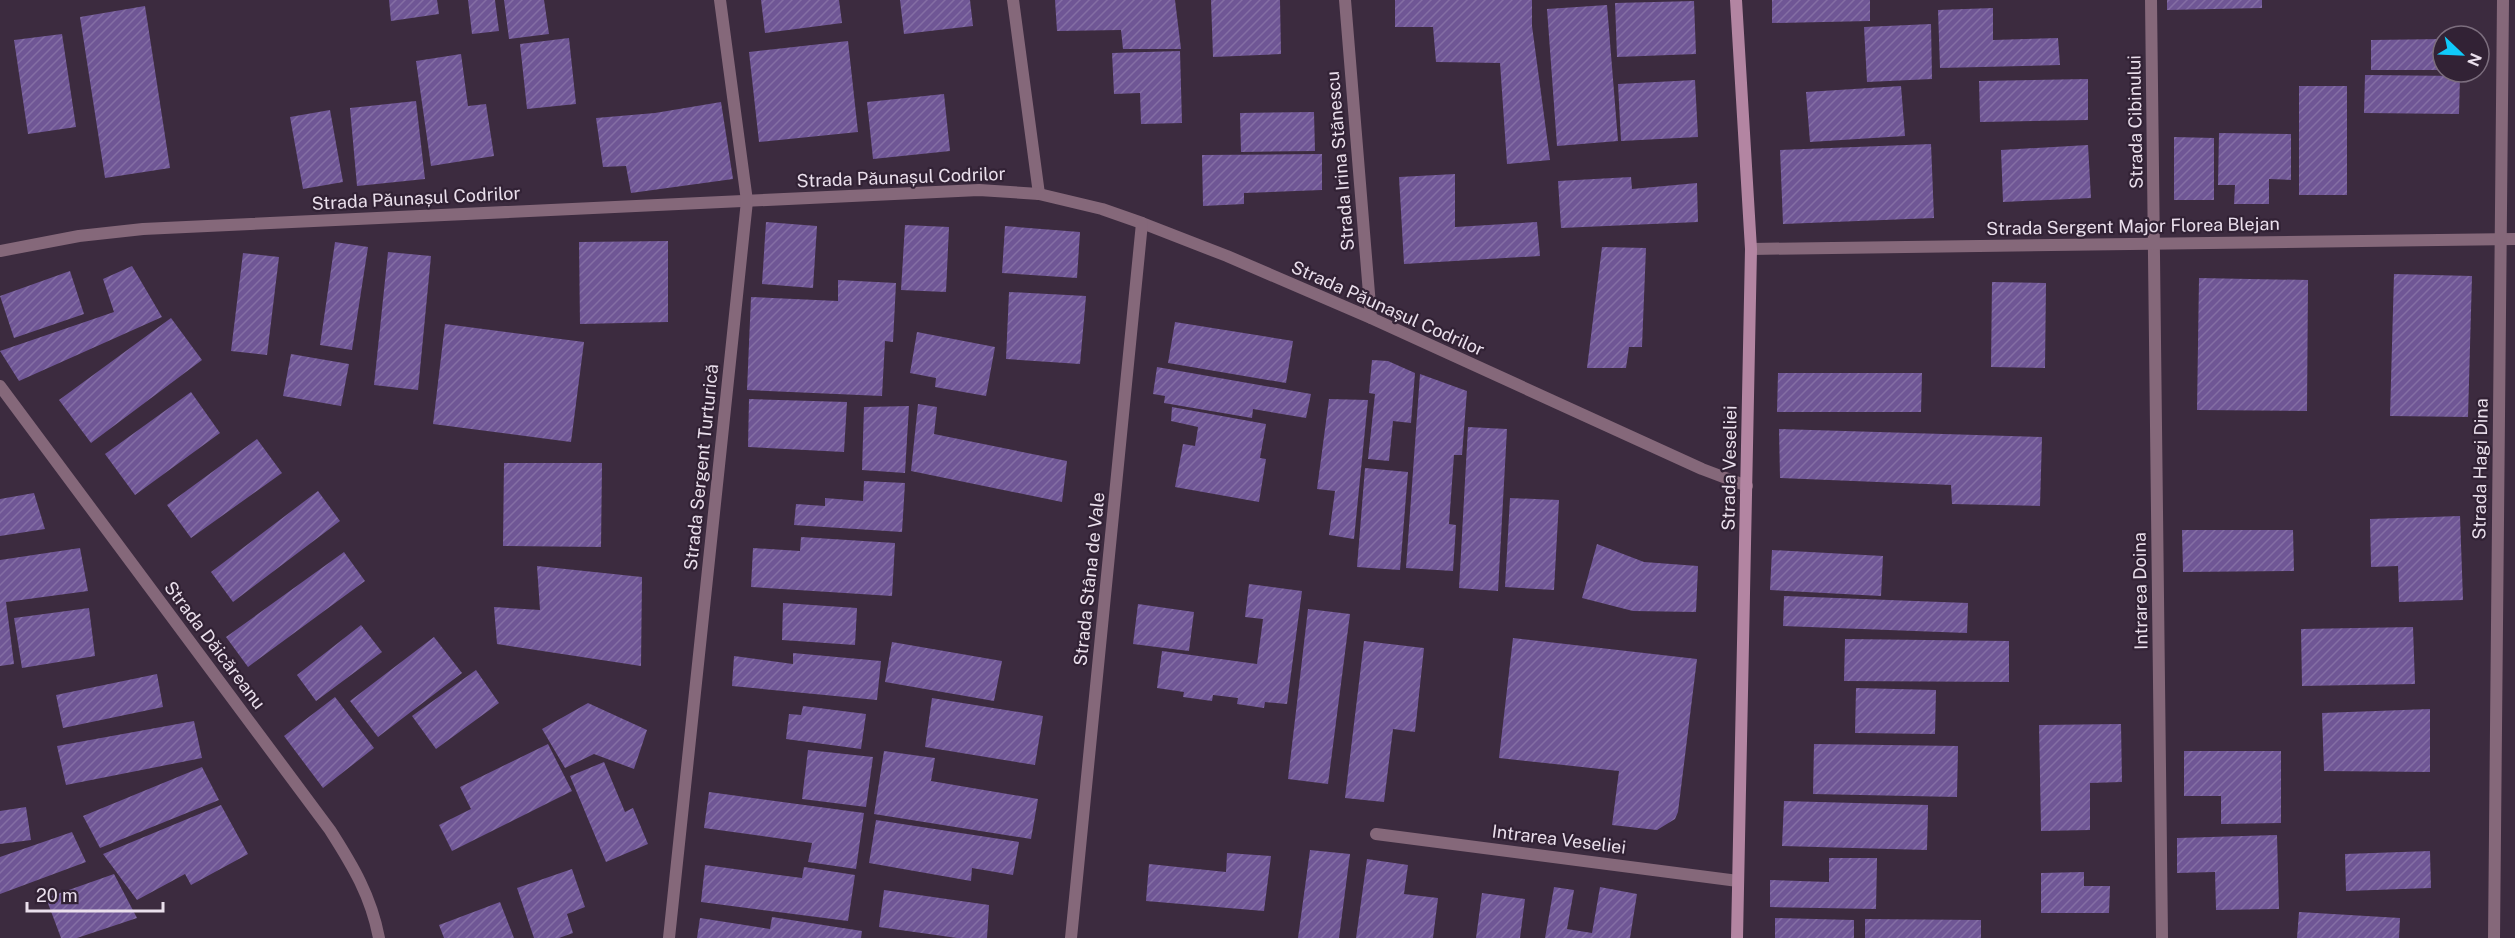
<svg xmlns="http://www.w3.org/2000/svg" width="2515" height="938" viewBox="0 0 2515 938" font-family="'Public Sans',sans-serif">
  <style>
    .building { fill: url(#building-hatch) }
    .lines { fill: none; stroke-linecap: round; stroke-linejoin: round }
    .street { stroke: #85687a; stroke-width: 12 }
    .secondary { stroke: #b385a2; stroke-width: 12 }
    .labels { text-anchor: middle; dominant-baseline: central; stroke-width: 4.5; stroke-linejoin: round; paint-order: stroke }
    .street-label { font-size: 18px; fill: #eadfec; stroke: #322235 }
  </style>
  <defs>
    <pattern id="building-hatch" width="6" height="6" patternUnits="userSpaceOnUse" patternTransform="scale(1.5)"><rect width="6" height="6" fill="#6f5695"/><path d="M-1 1l2-2M0 6l6-6M5 7l2-2" fill="none" stroke="#846ea4"/></pattern>
  </defs>
  <rect width="100%" height="100%" fill="#3c2b3f"/>
  <g class="building">
    <path d="M389 0H437L439 14 391 21Z"/>
    <path d="M468 0H495L499 31 472 34Z"/>
    <path d="M504 0H544L549 34 509 39Z"/>
    <path d="M761 0H839L842 23 765 33Z"/>
    <path d="M900 0H970L973 26 904 34Z"/>
    <path d="M1055 0H1175L1181 49H1123L1121 30 1057 31Z"/>
    <path d="M1211 0H1280L1281 54 1213 57Z"/>
    <path d="M1395 0H1532V26L1550 160 1507 164 1500 63 1436 62 1433 27H1395Z"/>
    <path d="M1772 0H1870V21L1772 23Z"/>
    <path d="M2167 0H2262V8L2167 10Z"/>
    <path d="M1694 1 1696 54 1617 57 1615 3Z"/>
    <path d="M1607 5 1618 141 1557 146 1547 9Z"/>
    <path d="M145 6 170 168 105 178 80 17Z"/>
    <path d="M1993 8V40L2058 38 2060 65 1940 68 1938 10Z"/>
    <path d="M1931 24 1932 79 1867 82 1864 27Z"/>
    <path d="M62 34 76 127 28 134 14 40Z"/>
    <path d="M569 38 576 104 527 109 520 44Z"/>
    <path d="M2443 39V70H2371V40Z"/>
    <path d="M848 41 858 132 759 142 749 52Z"/>
    <path d="M1180 51 1182 123 1141 124 1140 93 1114 94 1112 53Z"/>
    <path d="M461 54 468 106 486 104 494 156 431 166 416 61Z"/>
    <path d="M2365 75 2460 76 2459 114 2364 113Z"/>
    <path d="M2088 79V120L1980 122 1979 81Z"/>
    <path d="M1695 80 1698 137 1621 141 1618 84Z"/>
    <path d="M1901 86 1905 136 1810 142 1806 92Z"/>
    <rect x="2299" y="86" width="48" height="109"/>
    <path d="M944 94 950 151 873 159 867 102Z"/>
    <path d="M416 101 425 179 357 186 350 108Z"/>
    <path d="M721 102 733 179 631 193 626 166 603 167 596 118 655 113Z"/>
    <path d="M330 110 343 182 303 189 290 117Z"/>
    <path d="M1314 112 1315 151 1241 152 1240 113Z"/>
    <path d="M2219 133 2291 134V180L2269 179V204H2234L2235 185H2218Z"/>
    <path d="M2174 137 2214 138V200H2174Z"/>
    <path d="M1931 144 1934 218 1783 224 1780 150Z"/>
    <path d="M2088 145 2091 198 2003 202 2001 150Z"/>
    <path d="M1322 154V190L1244 193V204L1203 206 1202 155Z"/>
    <path d="M1455 174V227L1537 222 1540 256 1404 264 1399 177Z"/>
    <path d="M1631 177 1632 189 1697 183 1698 222 1561 228 1558 181Z"/>
    <path d="M766 222 817 226 813 288 762 284Z"/>
    <path d="M905 225 949 227 946 292 901 290Z"/>
    <path d="M1005 226 1080 232 1077 278 1002 273Z"/>
    <path d="M668 241V322L580 324 579 242Z"/>
    <path d="M335 242 368 247 352 350 320 345Z"/>
    <path d="M1602 247 1646 248 1642 347H1629L1626 368H1587Z"/>
    <path d="M388 252 431 256 418 390 374 385Z"/>
    <path d="M243 253 279 257 267 355 231 351Z"/>
    <path d="M132 266 162 317 19 381 0 351 114 312 103 279Z"/>
    <path d="M70 271 84 314 14 338 0 296Z"/>
    <path d="M2394 274 2472 276 2468 417 2390 416Z"/>
    <path d="M2199 278 2308 280 2307 411 2197 410Z"/>
    <path d="M838 280 896 283 893 342 885 341 882 396 747 390 751 297 838 301Z"/>
    <path d="M1992 282 2046 283 2045 368 1991 367Z"/>
    <path d="M1009 292 1086 296 1080 364 1006 359Z"/>
    <path d="M171 318 202 360 91 443 59 400Z"/>
    <path d="M1175 322 1293 341 1286 383 1168 363Z"/>
    <path d="M445 324 584 342 571 442 433 424Z"/>
    <path d="M917 332 995 347 986 396 935 387 936 378 910 373Z"/>
    <path d="M291 354 349 364 341 406 283 396Z"/>
    <path d="M1372 360 1388 361 1415 373 1411 423 1393 421 1389 461 1368 459 1375 394 1369 393Z"/>
    <path d="M1157 367 1311 394 1306 418 1253 409 1252 418 1164 403 1165 396 1153 394Z"/>
    <path d="M1778 373H1922L1921 412H1777Z"/>
    <path d="M1420 374 1467 391 1462 455H1454L1449 524 1456 525 1453 571 1406 568Z"/>
    <path d="M191 392 220 433 135 495 105 454Z"/>
    <path d="M749 399 847 402 844 452 748 447Z"/>
    <path d="M1329 399 1368 400 1354 539 1329 535 1335 491 1317 489Z"/>
    <path d="M918 404 937 407 934 434 1067 461 1062 502 911 471Z"/>
    <path d="M909 406 905 473 862 470 864 407Z"/>
    <path d="M1172 407 1266 424 1260 458 1266 459 1259 502 1175 487 1183 444 1195 446 1198 427 1171 421Z"/>
    <path d="M1468 427 1507 429 1498 591 1459 588Z"/>
    <path d="M1779 429 2042 437 2040 506 1952 504 1951 485 1780 478Z"/>
    <path d="M257 439 282 473 191 538 167 505Z"/>
    <path d="M504 463H602L601 547 503 546Z"/>
    <path d="M1365 468 1408 472 1400 570 1357 567Z"/>
    <path d="M864 481 905 483 902 532 794 525 796 504 825 506V498L863 501Z"/>
    <path d="M318 491 340 521 233 602 211 572Z"/>
    <path d="M34 493 45 529 0 536V499Z"/>
    <path d="M1510 498 1559 500 1554 590 1505 587Z"/>
    <path d="M2460 516 2463 600 2399 602 2398 566 2371 567 2370 519Z"/>
    <path d="M2182 530H2293L2294 571 2183 572Z"/>
    <path d="M801 537 895 543 892 596 751 587 753 548 800 551Z"/>
    <path d="M1597 544 1644 562 1698 566 1696 612 1633 611 1582 598Z"/>
    <path d="M80 548 88 591 6 602 14 664 0 666V560Z"/>
    <path d="M1772 550 1883 556 1881 596 1770 590Z"/>
    <path d="M344 552 365 581 248 667 226 637Z"/>
    <path d="M537 566 642 577 641 666 497 644 494 607 540 610Z"/>
    <path d="M1249 584 1302 591 1287 704 1265 702 1264 708 1237 704 1238 698 1213 695 1212 701 1183 697 1184 692 1157 688 1162 651 1257 664 1263 619 1245 617Z"/>
    <path d="M1784 596 1968 603 1967 633 1783 626Z"/>
    <path d="M783 603 857 608 855 645 782 640Z"/>
    <path d="M1138 604 1194 612 1189 651 1133 644Z"/>
    <path d="M89 608 95 656 22 668 14 618Z"/>
    <path d="M1308 609 1350 614 1328 784 1288 779Z"/>
    <path d="M361 625 382 652 316 701 297 675Z"/>
    <path d="M2413 627 2415 684 2302 686 2301 629Z"/>
    <path d="M434 637 462 673 378 737 350 701Z"/>
    <path d="M1513 638 1697 659 1678 812 1675 819 1657 830 1612 825 1619 771 1499 758Z"/>
    <path d="M1845 639 2009 641V682L1844 681Z"/>
    <path d="M1364 641 1424 648 1415 732 1393 729 1384 802 1345 798Z"/>
    <path d="M892 642 1002 661 994 701 885 682Z"/>
    <path d="M793 653 881 661 877 700 732 686 734 656 793 664Z"/>
    <path d="M476 670 499 703 436 749 412 716Z"/>
    <path d="M157 674 163 707 63 728 56 695Z"/>
    <path d="M1856 688 1936 690 1935 734 1855 733Z"/>
    <path d="M335 697 374 748 323 788 284 736Z"/>
    <path d="M932 698 1043 716 1035 765 925 747Z"/>
    <path d="M588 703 647 730 634 769 594 754 565 768 542 729Z"/>
    <path d="M803 706 866 714 861 749 786 739 789 714 801 715Z"/>
    <path d="M2430 709V772L2324 771 2322 713Z"/>
    <path d="M194 721 202 758 66 785 57 746Z"/>
    <path d="M2121 724 2122 782 2090 783V830L2041 831 2039 725Z"/>
    <path d="M548 744 572 791 452 851 439 825 471 809 460 787Z"/>
    <path d="M1814 744 1958 746 1957 797 1813 794Z"/>
    <path d="M808 750 873 757 866 807 802 799Z"/>
    <path d="M884 751 935 758 931 781 1038 799 1031 839 874 814Z"/>
    <path d="M2184 751H2281V823L2221 824V796H2184Z"/>
    <path d="M604 762 625 812 633 808 648 844 606 862 570 776Z"/>
    <path d="M202 767 219 800 100 848 83 816Z"/>
    <path d="M709 792 864 813 856 869 808 862 812 843 704 828Z"/>
    <path d="M1784 801 1928 805 1927 850 1782 846Z"/>
    <path d="M221 805 248 854 191 885 185 874 137 900 103 854Z"/>
    <path d="M26 807 31 840 0 844V811Z"/>
    <path d="M876 820 1019 842 1013 875 972 868 971 881 869 863Z"/>
    <path d="M72 832 86 862 0 894V857Z"/>
    <path d="M2277 835 2279 909 2216 910 2215 872 2177 873V838Z"/>
    <path d="M1310 850 1350 854 1339 938H1298Z"/>
    <path d="M2430 851 2431 888 2346 891 2345 854Z"/>
    <path d="M1227 853 1271 856 1264 911 1146 901 1149 864 1226 872Z"/>
    <path d="M1829 858H1877L1876 909 1770 907V880L1829 882Z"/>
    <path d="M1367 859 1408 865 1404 894 1438 898 1433 938H1356Z"/>
    <path d="M705 865 802 878 804 867 855 875 848 921 701 902Z"/>
    <path d="M572 869 585 907 567 914 573 933 559 938H534L517 888Z"/>
    <path d="M2084 872V886H2110L2109 913H2041V873Z"/>
    <path d="M114 874 137 918 77 938H61L46 898Z"/>
    <path d="M1554 887 1574 890 1567 929 1592 933 1600 887 1637 894 1630 938H1545Z"/>
    <path d="M884 890 989 905 987 938H957L879 927Z"/>
    <path d="M1482 893 1525 899 1520 938H1476Z"/>
    <path d="M500 902 514 938H444L439 925Z"/>
    <path d="M2299 912 2400 918 2399 938H2297Z"/>
    <path d="M772 917 862 931 861 938H697L700 918 770 929Z"/>
    <path d="M1775 918 1854 920V938H1775Z"/>
    <path d="M1865 919 1981 920V938H1865Z"/>
  </g>
  <g class="lines">
    <g class="street">
      <path d="M1013 0 1039 194"/>
      <path d="M1345 0 1371 318"/>
      <path d="M2151 0 2162 938"/>
      <path d="M1751 249 2515 239"/>
      <path d="M0 251 79 236 143 229 979 190 1039 194 1102 209 1142 223 1227 256 1371 318 1702 469 1747 486"/>
      <path d="M0 386 330 830C353 866 371 896 379 938"/>
      <path d="M1376 834 1738 881"/>
      <path d="M669 938 747 201 720 0"/>
      <path d="M1071 938 1142 223"/>
      <path d="M2494 938 2503 0"/>
    </g>
    <path class="secondary" d="M1736 0 1751 249 1737 938"/>
  </g>
  <g class="labels">
    <g class="street-label">
      <text transform="translate(2135 122) rotate(-91)">Strada Cibinului</text>
      <text transform="translate(1340 161) rotate(-95)">Strada Irina Stănescu</text>
      <text transform="translate(901 177) rotate(-2)">Strada Păunașul Codrilor</text>
      <text transform="translate(416 198) rotate(-3)">Strada Păunașul Codrilor</text>
      <text transform="translate(2133 226) rotate(-1)">Strada Sergent Major Florea Blejan</text>
      <text transform="translate(1388 308) rotate(24)">Strada Păunașul Codrilor</text>
      <text transform="translate(701 467) rotate(-84)">Strada Sergent Turturică</text>
      <text transform="translate(1729 468) rotate(-89)">Strada Veseliei</text>
      <text transform="translate(2480 469) rotate(-89)">Strada Hagi Dina</text>
      <text transform="translate(1089 579) rotate(-84)">Strada Stâna de Vale</text>
      <text transform="translate(2140 591) rotate(-91)">Intrarea Doina</text>
      <text transform="translate(215 645) rotate(53)">Strada Dăicăreanu</text>
      <text transform="translate(1559 839) rotate(7)">Intrarea Veseliei</text>
    </g>
  </g>
  <g transform="translate(2461 54) rotate(113)"><circle r="28" fill="#322235" stroke="#7c6e7e" stroke-width="1.5"/>
  <path d="M0-4.5L10 22L0 15L-10 22Z" fill="#10cafa"/>
  <text y="-9" font-size="16" font-weight="bold" text-anchor="middle" fill="#eadfec">N</text>
  </g>
  <path d="M27 902v9h136v-9" fill="none" stroke="#eadfec" stroke-width="3"/>
  <text x="36" y="902" font-size="18" fill="#eadfec" stroke="#322235" stroke-width="4.5" paint-order="stroke">20 m</text>
</svg>
